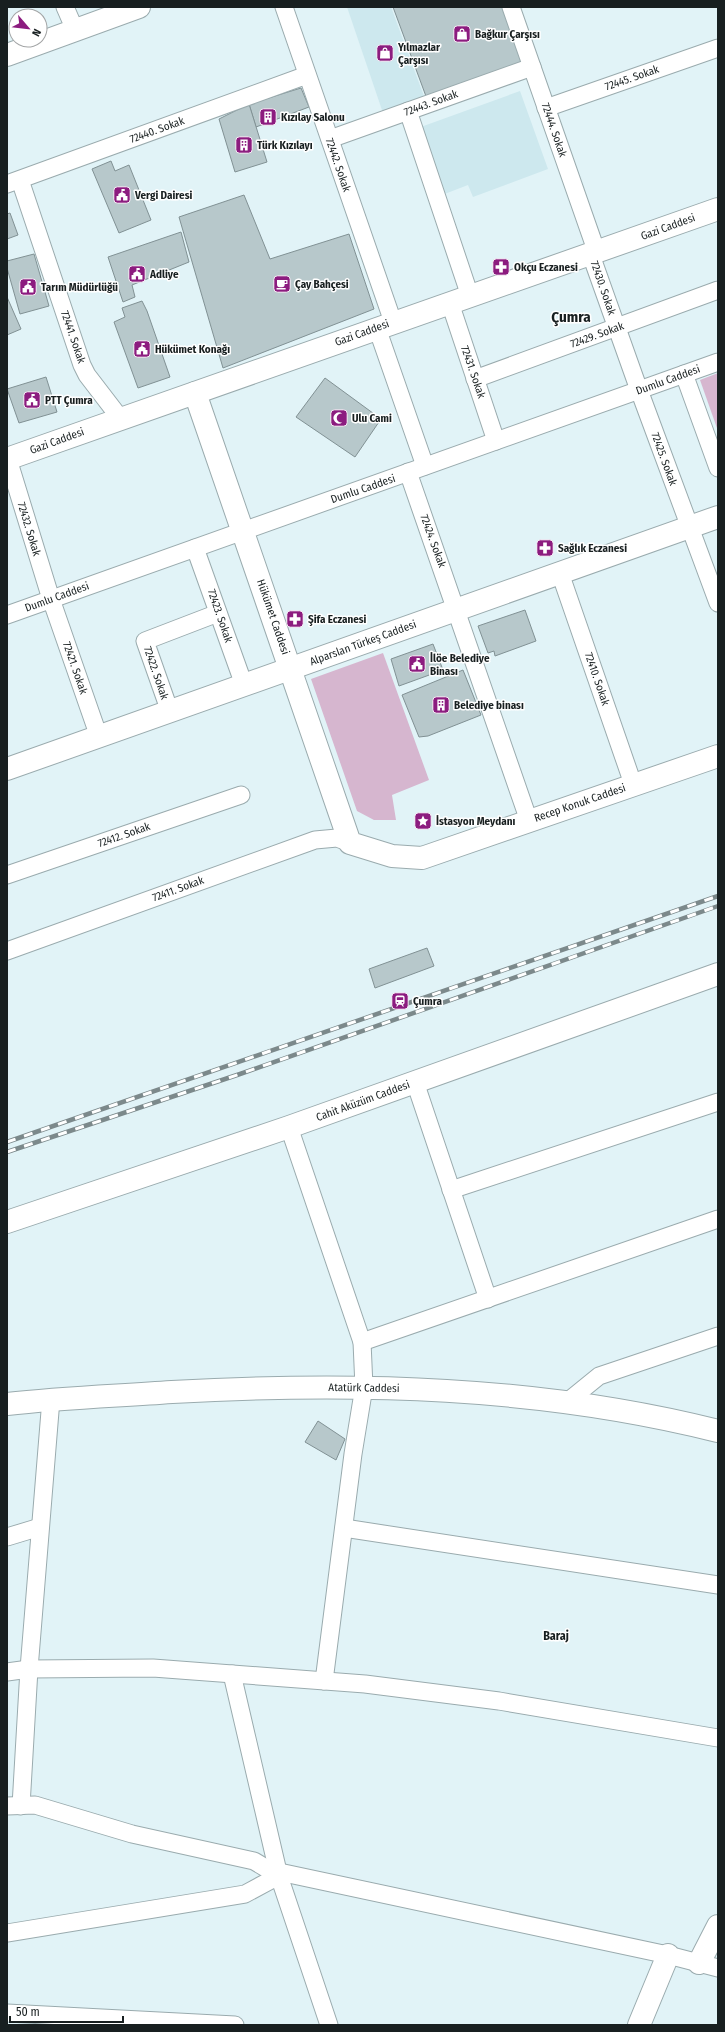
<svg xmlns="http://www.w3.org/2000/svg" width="725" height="2032" viewBox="0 0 725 2032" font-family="'Fira Sans Condensed',sans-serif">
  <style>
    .built { fill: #cde8ee }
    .green { fill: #d6b6cf }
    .building { fill: #b7c8cb; stroke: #819194 }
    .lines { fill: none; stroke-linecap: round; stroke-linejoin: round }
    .street-casing { stroke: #9aabae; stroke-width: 19 }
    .secondary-casing { stroke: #9aabae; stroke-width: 24 }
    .street { stroke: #fff; stroke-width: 17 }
    .secondary { stroke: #fff; stroke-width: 22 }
    .rail-casing { stroke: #7c898b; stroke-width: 4.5 }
    .rail { stroke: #fff; stroke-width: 3; stroke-dasharray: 9; stroke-linecap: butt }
    .labels { text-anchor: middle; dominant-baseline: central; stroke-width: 3; stroke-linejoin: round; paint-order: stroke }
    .poi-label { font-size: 11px; font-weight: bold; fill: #181f20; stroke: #fff; text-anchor: start }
    .street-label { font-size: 11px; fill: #181f20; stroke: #fff }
    .neighbourhood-label { font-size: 12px; font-weight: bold; fill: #181f20; stroke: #fff }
    .district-label { font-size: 15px; font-weight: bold; fill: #181f20; stroke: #fff }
  </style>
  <rect width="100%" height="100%" fill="#e1f3f7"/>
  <g class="built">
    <path d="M347 7H391L425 99 383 113Z"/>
    <path d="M520 91 548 169 473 197 468 185 442 195 418 128Z"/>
  </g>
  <g class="green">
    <path d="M718 373V431L700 380Z"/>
    <path d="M383 653 429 780 392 795 396 820H374L357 811 311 679Z"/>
  </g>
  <g class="building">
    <path d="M393 7H511L530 61 427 99Z"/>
    <path d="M301 88 309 107 256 127 249 104Z"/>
    <path d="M249 104 267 162 235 172 219 119Z"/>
    <path d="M111 161 115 171 129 165 151 220 119 233 92 169Z"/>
    <path d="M244 195 270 259 349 234 374 309 223 368 179 217Z"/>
    <path d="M10 213 18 235 7 239V214Z"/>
    <path d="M181 232 189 262 132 285 135 297 123 302 108 257Z"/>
    <path d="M34 254 49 306 20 314 7 268V261Z"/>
    <path d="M7 297 21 329 7 335Z"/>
    <path d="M142 301 147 311 170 377 138 388 114 322 125 317 122 308Z"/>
    <path d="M46 377 57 412 19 423 7 389Z"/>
    <path d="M325 378 381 419 355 457 296 417Z"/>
    <path d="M525 610 536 641 495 656 494 651 488 653 478 626Z"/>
    <path d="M433 644 443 670 399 686 391 659Z"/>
    <path d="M463 670 481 715 428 736 419 737 402 695Z"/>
    <path d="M427 948 434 966 375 988 369 969Z"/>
    <path d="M318 1421 345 1439 336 1460 305 1442Z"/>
  </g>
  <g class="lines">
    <defs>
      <g id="street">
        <path d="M65 7 75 30"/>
        <path d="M284 7 393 322"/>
        <path d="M511 7 597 253"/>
        <path d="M546 108 718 48"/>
        <path d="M408 111 470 296"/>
        <path d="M330 139 532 67"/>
        <path d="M20 180 82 365 87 375 120 418"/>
        <path d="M7 184 307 75"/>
        <path d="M591 255 639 390 718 603"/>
        <path d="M450 303 496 441"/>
        <path d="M377 328 425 466"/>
        <path d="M684 374 718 468"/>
        <path d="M475 379 718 290"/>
        <path d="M8 459 51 599 99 737"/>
        <path d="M408 472 529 821"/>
        <path d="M195 548 244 685"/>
        <path d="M560 573 633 784"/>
        <path d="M7 615 718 362"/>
        <path d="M170 712 145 641 218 613"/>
        <path d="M7 875 241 795"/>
        <path d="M7 951 315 840 337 838 350 843"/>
        <path d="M415 1082 488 1299"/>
        <path d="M289 1127 362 1342 364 1387 353 1454 324 1681"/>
        <path d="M451 1190 718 1102"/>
        <path d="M362 1342 718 1219"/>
        <path d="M567 1402 599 1376 718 1336"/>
        <path d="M344 1528 718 1585"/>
        <path d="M7 1537 40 1527"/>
        <path d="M7 1672 29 1669 153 1668 365 1684 499 1701 718 1738"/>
        <path d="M232 1674 279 1876 329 2025"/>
        <path d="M7 1806 35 1805 132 1834 254 1861 279 1876"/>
        <path d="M21 1806 29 1669 51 1399"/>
        <path d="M7 1933 245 1894 284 1873 668 1955 718 1968"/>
        <path d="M7 2013 235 2025"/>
      </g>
      <g id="secondary">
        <path d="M7 55 139 7"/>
        <path d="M195 393 350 843 392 856 422 858 718 756"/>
        <path d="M7 459 718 209"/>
        <path d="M7 769 718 517"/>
        <path d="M7 1222 289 1127 718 974"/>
        <path d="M7 1404C62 1398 117 1396 172 1392 355 1382 539 1386 718 1431"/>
        <path d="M699 1963 718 1926"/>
        <path d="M639 2025 668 1955"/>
      </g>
    </defs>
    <use href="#street" class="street-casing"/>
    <use href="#secondary" class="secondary-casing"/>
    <use href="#street" class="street"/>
    <use href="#secondary" class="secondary"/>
    <defs>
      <g id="rail">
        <path d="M7 1142 718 896"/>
        <path d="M7 1152 240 1074 718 906"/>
      </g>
    </defs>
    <use href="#rail" class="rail-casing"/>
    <use href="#rail" class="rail"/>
  </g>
  <defs>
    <symbol id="shop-square" viewBox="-11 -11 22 22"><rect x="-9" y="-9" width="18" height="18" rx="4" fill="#8c1c7f" stroke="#fff"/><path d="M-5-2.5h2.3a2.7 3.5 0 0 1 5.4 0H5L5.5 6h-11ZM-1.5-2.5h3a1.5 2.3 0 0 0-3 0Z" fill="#fff"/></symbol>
    <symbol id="building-square" viewBox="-11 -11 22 22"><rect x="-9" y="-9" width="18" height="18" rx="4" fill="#8c1c7f" stroke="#fff"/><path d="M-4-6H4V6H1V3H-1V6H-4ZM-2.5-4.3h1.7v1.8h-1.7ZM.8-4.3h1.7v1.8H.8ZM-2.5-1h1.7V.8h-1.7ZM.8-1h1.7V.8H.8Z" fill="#fff"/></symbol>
    <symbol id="civic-square" viewBox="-11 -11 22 22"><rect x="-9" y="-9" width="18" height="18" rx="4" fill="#8c1c7f" stroke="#fff"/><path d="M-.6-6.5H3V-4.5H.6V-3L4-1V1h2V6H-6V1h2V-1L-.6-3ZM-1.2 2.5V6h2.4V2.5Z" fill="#fff"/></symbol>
    <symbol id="pharmacy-square" viewBox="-11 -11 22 22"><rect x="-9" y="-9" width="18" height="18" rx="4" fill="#8c1c7f" stroke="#fff"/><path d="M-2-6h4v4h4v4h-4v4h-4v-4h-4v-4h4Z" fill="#fff"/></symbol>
    <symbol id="cafe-square" viewBox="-11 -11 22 22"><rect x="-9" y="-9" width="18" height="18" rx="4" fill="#8c1c7f" stroke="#fff"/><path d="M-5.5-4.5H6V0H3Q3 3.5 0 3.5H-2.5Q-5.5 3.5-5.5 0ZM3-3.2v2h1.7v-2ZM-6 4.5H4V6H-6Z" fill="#fff"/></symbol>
    <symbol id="mosque-square" viewBox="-11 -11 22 22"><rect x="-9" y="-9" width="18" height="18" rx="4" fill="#8c1c7f" stroke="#fff"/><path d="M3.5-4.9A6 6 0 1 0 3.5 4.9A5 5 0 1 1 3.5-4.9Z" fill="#fff"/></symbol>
    <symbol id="sight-square" viewBox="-11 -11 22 22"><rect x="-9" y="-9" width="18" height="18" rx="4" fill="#8c1c7f" stroke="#fff"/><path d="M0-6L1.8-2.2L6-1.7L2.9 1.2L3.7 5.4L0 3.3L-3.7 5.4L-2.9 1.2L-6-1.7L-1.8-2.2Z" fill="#fff"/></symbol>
    <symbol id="station-square" viewBox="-11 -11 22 22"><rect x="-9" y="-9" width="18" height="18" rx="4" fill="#8c1c7f" stroke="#fff"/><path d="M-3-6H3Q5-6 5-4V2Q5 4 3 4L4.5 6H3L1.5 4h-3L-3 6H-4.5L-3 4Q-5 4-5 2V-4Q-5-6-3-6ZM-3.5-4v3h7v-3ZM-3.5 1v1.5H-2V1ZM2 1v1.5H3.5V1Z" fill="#fff"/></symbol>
  </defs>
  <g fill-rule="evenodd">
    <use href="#shop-square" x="452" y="24" width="20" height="20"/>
    <use href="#shop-square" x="375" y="43" width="20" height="20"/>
    <use href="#building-square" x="258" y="107" width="20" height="20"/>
    <use href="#building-square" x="234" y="135" width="20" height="20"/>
    <use href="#civic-square" x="112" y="185" width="20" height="20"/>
    <use href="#pharmacy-square" x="491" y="257" width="20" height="20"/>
    <use href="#civic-square" x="127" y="264" width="20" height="20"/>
    <use href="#cafe-square" x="272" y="274" width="20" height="20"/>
    <use href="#civic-square" x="18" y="277" width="20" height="20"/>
    <use href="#civic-square" x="132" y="339" width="20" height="20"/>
    <use href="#civic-square" x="22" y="390" width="20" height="20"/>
    <use href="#mosque-square" x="329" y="408" width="20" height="20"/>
    <use href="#pharmacy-square" x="535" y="538" width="20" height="20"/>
    <use href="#pharmacy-square" x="285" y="609" width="20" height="20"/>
    <use href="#civic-square" x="407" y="654" width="20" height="20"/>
    <use href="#building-square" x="431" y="695" width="20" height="20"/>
    <use href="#sight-square" x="413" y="811" width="20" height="20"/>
    <use href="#station-square" x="390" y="991" width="20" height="20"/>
  </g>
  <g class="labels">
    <g class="poi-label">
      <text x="475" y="34">Bağkur Çarşısı</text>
      <text x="398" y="47">Yılmazlar<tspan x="398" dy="13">Çarşısı</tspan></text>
      <text x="281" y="117">Kızılay Salonu</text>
      <text x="257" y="145">Türk Kızılayı</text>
      <text x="135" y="195">Vergi Dairesi</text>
      <text x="514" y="267">Okçu Eczanesi</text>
      <text x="150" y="274">Adliye</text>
      <text x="295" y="284">Çay Bahçesi</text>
      <text x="41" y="287">Tarım Müdürlüğü</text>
      <text x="155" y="349">Hükümet Konağı</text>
      <text x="45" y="400">PTT Çumra</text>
      <text x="352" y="418">Ulu Cami</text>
      <text x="558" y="548">Sağlık Eczanesi</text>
      <text x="308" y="619">Şifa Eczanesi</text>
      <text x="430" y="658">İlöe Belediye<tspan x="430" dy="13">Binası</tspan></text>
      <text x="454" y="705">Belediye binası</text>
      <text x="436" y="821">İstasyon Meydanı</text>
      <text x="413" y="1001">Çumra</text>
    </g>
    <g class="street-label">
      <text transform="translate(632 78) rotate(-19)">72445. Sokak</text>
      <text transform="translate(431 103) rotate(-20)">72443. Sokak</text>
      <text transform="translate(157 130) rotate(-20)">72440. Sokak</text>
      <text transform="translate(554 130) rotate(71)">72444. Sokak</text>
      <text transform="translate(338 165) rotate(71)">72442. Sokak</text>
      <text transform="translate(668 227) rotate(-20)">Gazi Caddesi</text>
      <text transform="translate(603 288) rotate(71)">72430. Sokak</text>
      <text transform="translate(362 333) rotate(-20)">Gazi Caddesi</text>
      <text transform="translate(597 335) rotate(-20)">72429. Sokak</text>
      <text transform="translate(73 337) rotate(71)">72441. Sokak</text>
      <text transform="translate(473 372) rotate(71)">72431. Sokak</text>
      <text transform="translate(668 380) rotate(-20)">Dumlu Caddesi</text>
      <text transform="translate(57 441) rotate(-20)">Gazi Caddesi</text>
      <text transform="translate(664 459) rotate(70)">72425. Sokak</text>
      <text transform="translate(363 489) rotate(-19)">Dumlu Caddesi</text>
      <text transform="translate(29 529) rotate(73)">72432. Sokak</text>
      <text transform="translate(433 541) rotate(70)">72424. Sokak</text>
      <text transform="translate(57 597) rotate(-20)">Dumlu Caddesi</text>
      <text transform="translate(220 616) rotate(71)">72423. Sokak</text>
      <text transform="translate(273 617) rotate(71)">Hükümet Caddesi</text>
      <text transform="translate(363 643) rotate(-20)">Alparslan Türkeş Caddesi</text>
      <text transform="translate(75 668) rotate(71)">72421. Sokak</text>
      <text transform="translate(156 673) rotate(71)">72422. Sokak</text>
      <text transform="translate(597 679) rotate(71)">72410. Sokak</text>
      <text transform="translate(580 803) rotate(-19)">Recep Konuk Caddesi</text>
      <text transform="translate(124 835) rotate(-19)">72412. Sokak</text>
      <text transform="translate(178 889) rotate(-20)">72411. Sokak</text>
      <text transform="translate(363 1101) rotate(-20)">Cahit Aküzüm Caddesi</text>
      <text transform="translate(364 1388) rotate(1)">Atatürk Caddesi</text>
    </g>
    <g class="neighbourhood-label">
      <text x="556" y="1636">Baraj</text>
    </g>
    <g class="district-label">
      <text x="571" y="317">Çumra</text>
    </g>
  </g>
  <rect width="725" height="2032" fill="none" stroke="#181f20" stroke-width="16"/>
  <g transform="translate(28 28) rotate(118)"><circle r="19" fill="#ffffff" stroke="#a3a5a6"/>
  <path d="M0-3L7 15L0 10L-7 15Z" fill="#8c1c7f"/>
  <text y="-6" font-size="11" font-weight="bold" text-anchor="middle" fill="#181f20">N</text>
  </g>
  <path d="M10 2016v6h113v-6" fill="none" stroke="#181f20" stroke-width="2"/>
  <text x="16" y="2016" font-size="12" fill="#181f20" stroke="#ffffff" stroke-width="3" paint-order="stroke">50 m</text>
</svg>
